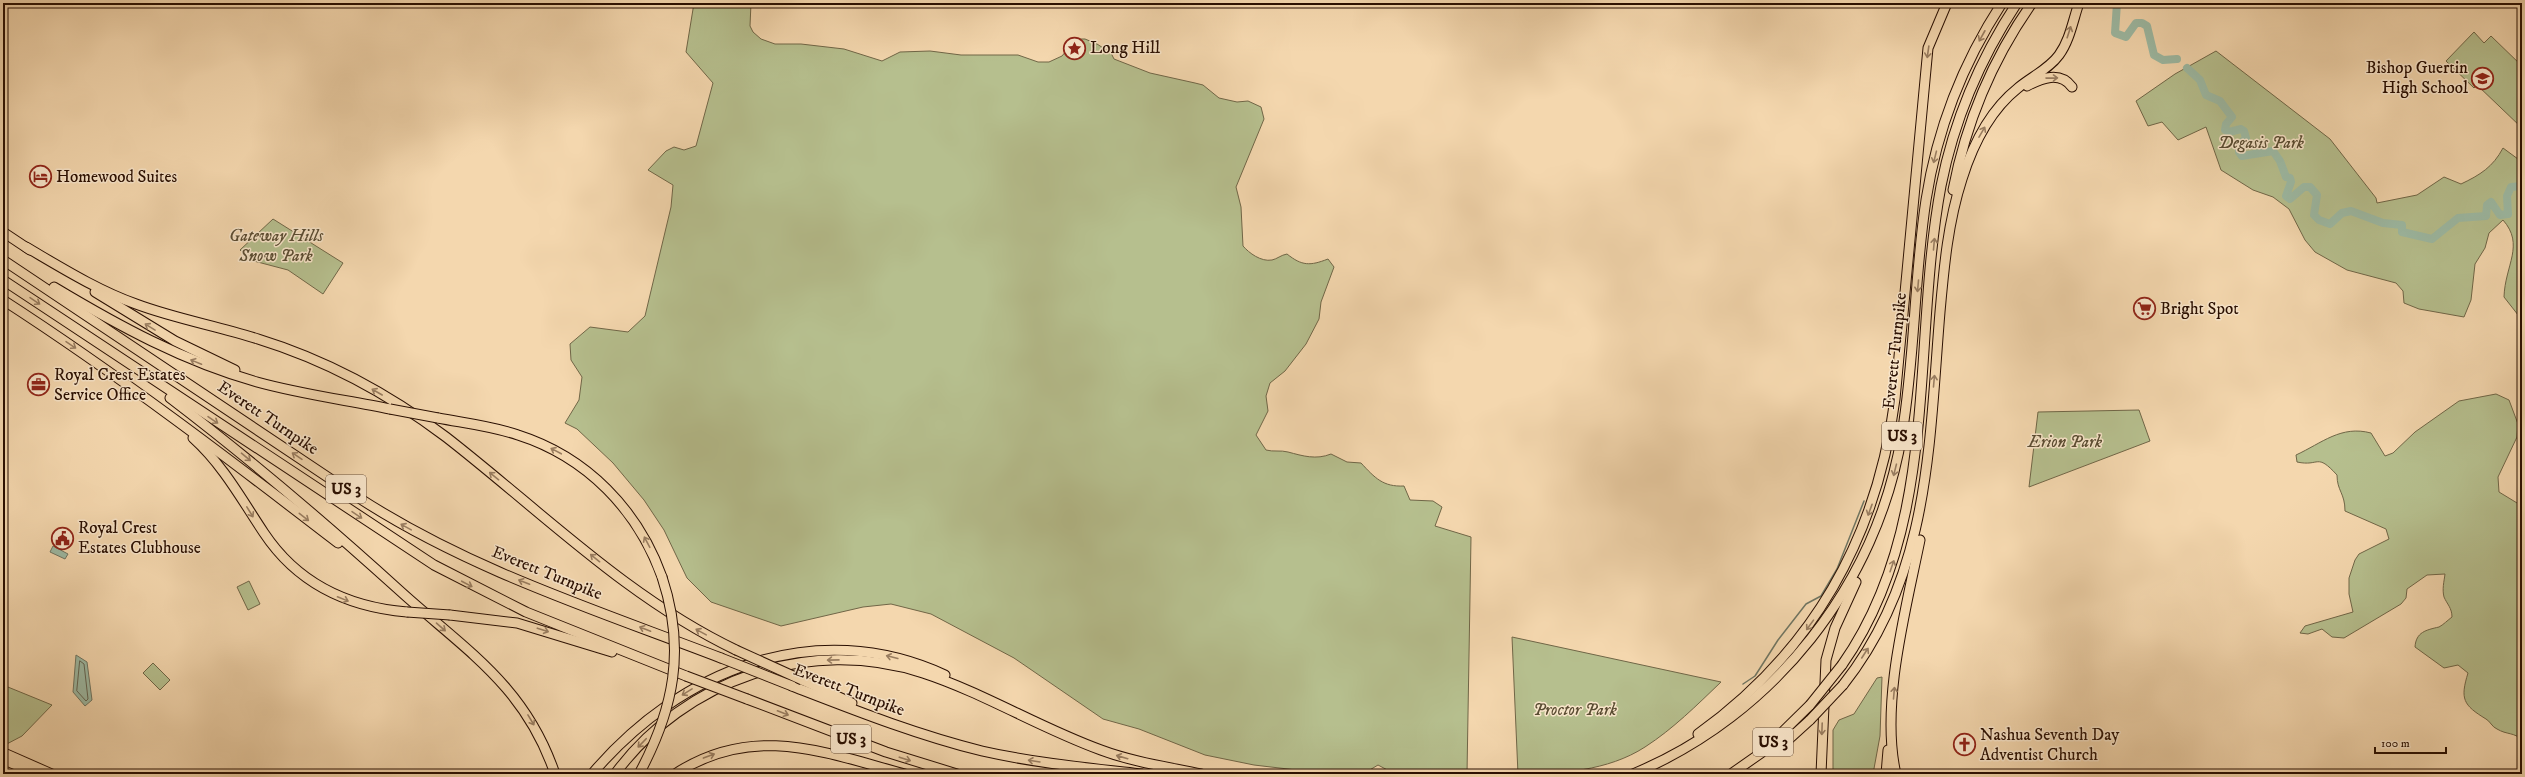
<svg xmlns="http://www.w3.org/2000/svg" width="2525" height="777" viewBox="0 0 2525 777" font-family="'IM FELL DW Pica',serif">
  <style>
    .green { fill: #b6bf8e; stroke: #706647 }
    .water { fill: #9dbaa4; stroke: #6f7562 }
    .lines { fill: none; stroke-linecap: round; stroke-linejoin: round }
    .shore { stroke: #636452; stroke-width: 1 }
    .stream { stroke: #6f7562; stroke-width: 1.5 }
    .river { stroke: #9dbaa4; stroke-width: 8 }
    .major-casing { stroke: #290e00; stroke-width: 10 }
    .highway-casing { stroke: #290e00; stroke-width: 11 }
    .major { stroke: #f4d7ae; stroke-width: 8 }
    .highway { stroke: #f4d7ae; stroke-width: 9 }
    .highway-bridge-casing { stroke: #290e00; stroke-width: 11; stroke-linecap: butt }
    .highway-bridge { stroke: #f4d7ae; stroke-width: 9 }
    .oneway { stroke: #997d60 }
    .labels { text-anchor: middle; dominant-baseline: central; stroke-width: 3; stroke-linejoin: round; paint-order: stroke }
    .shield { fill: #f8e5ca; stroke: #674e3d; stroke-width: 1 }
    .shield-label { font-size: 16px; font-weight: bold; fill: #290e00 }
    .poi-label { font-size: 17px; fill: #290e00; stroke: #f8e5ca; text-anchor: start }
    .park-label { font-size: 17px; font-style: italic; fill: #5a4c32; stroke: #f8e5ca }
    .street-label { font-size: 17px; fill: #290e00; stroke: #f8e5ca }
  </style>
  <rect width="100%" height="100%" fill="#f4d7ae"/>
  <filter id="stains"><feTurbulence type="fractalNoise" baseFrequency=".005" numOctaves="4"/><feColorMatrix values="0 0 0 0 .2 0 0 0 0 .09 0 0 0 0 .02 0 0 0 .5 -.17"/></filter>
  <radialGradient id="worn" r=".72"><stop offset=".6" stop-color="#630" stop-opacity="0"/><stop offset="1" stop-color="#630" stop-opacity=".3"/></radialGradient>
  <g class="green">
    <path d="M694 3H751L750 26 753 32 761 39 775 44H801L844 49 882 61 900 52 930 51 961 55H1018L1038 62H1049L1062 56 1076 39H1085L1097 44 1111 53 1114 59 1150 73 1195 83 1203 85 1219 98 1237 102 1248 101 1261 107 1264 119 1236 187 1241 207 1243 246C1249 253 1261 262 1272 260 1277 259 1281 255 1287 254 1302 266 1310 266 1328 259L1334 267 1321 302 1319 319 1306 344 1285 371 1270 383 1266 396 1268 411 1256 435 1266 450C1273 452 1281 450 1288 452 1303 456 1316 460 1331 454L1347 462 1361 463C1375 478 1383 487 1404 486L1410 500 1433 501 1442 507 1435 526 1471 537 1467 774H1395L1378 765 1363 774H1330L1254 765 1205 755 1139 729 1103 719 1014 658 931 614 891 604 863 607 781 626 711 602 687 578 664 530 644 500 613 463 577 429 565 423 579 400 582 377 571 360 570 344 590 327 628 332 645 316 671 207 673 185 648 170 666 151 674 147 684 150 696 146 713 83 686 52Z"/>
    <path d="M2474 32 2484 43 2491 36 2522 66V128L2477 85 2474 88 2446 61Z"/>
    <path d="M2216 51 2330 139 2376 198 2377 203 2417 195 2444 177 2461 184C2480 175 2493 167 2503 148L2522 162V320L2504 297C2505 265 2525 245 2503 220L2489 233 2485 248 2475 264 2471 300 2464 317 2419 309 2404 303 2403 291 2396 283 2347 270 2315 252 2305 240 2289 209 2273 197 2253 190 2221 170 2206 127 2178 140 2162 122 2148 126 2136 101 2175 74Z"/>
    <path d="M273 219 343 263 323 294 288 270 250 260 240 250Z"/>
    <path d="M2496 394 2509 400 2518 424 2517 437 2498 477 2499 492 2522 506V740C2514 732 2507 735 2497 729 2492 727 2490 721 2486 719 2463 705 2460 699 2468 673L2458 665 2444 668 2415 647C2416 632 2426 630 2439 627 2443 625 2448 620 2452 617 2452 608 2447 604 2444 597 2442 589 2444 582 2445 574L2427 575 2407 589 2406 598 2401 604 2344 638 2332 637 2322 629 2308 634 2300 633 2305 626 2353 612 2349 594V578L2355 560 2359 554 2389 539 2386 529 2345 511C2345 493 2337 491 2337 475 2316 452 2320 467 2297 462L2296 455C2322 443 2341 425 2371 433L2385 456 2393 453 2415 432 2459 401Z"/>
    <path d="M2139 410 2150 441 2029 487 2038 412Z"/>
    <path d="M249 581 260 604 248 610 237 587Z"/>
    <path d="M1512 637 1721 682C1697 705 1673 729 1645 747 1608 771 1560 774 1518 774Z"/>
    <path d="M153 663 170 680 160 690 143 673Z"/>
    <path d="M1882 677 1880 736 1873 774H1833V730L1839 720 1854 714 1877 678Z"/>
    <path d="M3 685 52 705 22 736 3 746Z"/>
  </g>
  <g class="water">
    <path d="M53 546 68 554 65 559 50 552Z"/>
    <path d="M76 655 87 662 92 700 85 706 73 692Z"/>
  </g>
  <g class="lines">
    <path class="shore" d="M80 661 84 664 88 699 86 701 77 691Z"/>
    <path class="stream" d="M1743 684 1755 676 1778 640 1806 604 1821 596 1837 569 1864 501"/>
    <g class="river">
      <path d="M2117 3 2115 33 2126 37 2136 23H2142L2147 26 2154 55 2163 60 2177 59"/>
      <path d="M2187 68 2200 80 2206 95 2220 101 2232 117 2226 124 2225 130 2229 132 2241 129 2244 131 2246 138 2239 146V152L2242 156 2273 151 2280 161 2286 177 2290 178 2291 182 2286 196 2290 199 2304 187H2310L2317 195 2314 215 2319 220 2330 224 2342 213 2351 211 2383 223 2402 225V232L2432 239 2458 218 2486 216 2487 205 2491 202 2500 215 2508 214 2507 196 2511 187 2522 186"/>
    </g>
    <defs>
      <g id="major">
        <path d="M3 752 53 774"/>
        <path d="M3 760 36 774"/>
      </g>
      <g id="highway">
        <path d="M2027 86C2042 78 2060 71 2072 87"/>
        <path d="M1953 190C1966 122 1992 60 2032 3"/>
        <path d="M3 232 30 250"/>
        <path d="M26 247C62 268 97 290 136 304 176 319 218 326 258 339 326 360 389 394 446 437 540 510 627 598 736 650"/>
        <path d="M3 260 356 496C467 569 596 610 721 658"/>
        <path d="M3 280 434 565 526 612 686 676"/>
        <path d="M54 287C119 326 183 361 257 382 300 394 346 400 390 409"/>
        <path d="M95 292 175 341 235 370"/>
        <path d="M3 300C119 375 229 459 338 543"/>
        <path d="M170 398C250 459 325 523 399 590 465 650 525 685 555 774"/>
        <path d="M438 418C464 423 492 426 518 435 587 457 638 510 662 577"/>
        <path d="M193 438C223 465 242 500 264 533 298 584 347 607 407 612"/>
        <path d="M450 615 517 623 612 652"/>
        <path d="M1842 665C1941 524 1911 347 1941 186 1954 120 1980 59 2017 3"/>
        <path d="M802 680 852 703"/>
        <path d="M1843 685C1930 576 1929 444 1940 312 1944 267 1948 222 1962 179 1973 144 1989 111 2018 88 2031 77 2049 69 2059 55 2070 40 2073 20 2079 3"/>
        <path d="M792 686C854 710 917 735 982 751 1035 763 1088 768 1142 774"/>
        <path d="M747 699 886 752 957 774"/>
        <path d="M1698 734C1812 652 1877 538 1895 399L1928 48 1947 3"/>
        <path d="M1771 748 1788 740 1810 720"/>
        <path d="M592 774C680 670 815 615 945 675"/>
        <path d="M615 774C685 679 810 636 923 673 984 693 1040 728 1101 750 1133 762 1168 767 1201 774"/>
        <path d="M675 774C753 723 823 752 905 774"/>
        <path d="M1633 774C1774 715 1877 585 1902 434 1915 357 1914 278 1926 200 1937 129 1963 63 2002 3"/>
        <path d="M1731 774 1761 753 1810 705"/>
        <path d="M1821 774 1826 660 1835 628 1856 582"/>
        <path d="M1886 774 1888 750"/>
        <path d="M1896 774C1880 705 1906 609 1920 540"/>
      </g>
    </defs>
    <use href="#major" class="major-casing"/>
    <use href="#highway" class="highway-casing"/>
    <use href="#major" class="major"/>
    <use href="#highway" class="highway"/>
    <defs>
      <g id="highway-bridge">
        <path d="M390 409 438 418"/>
        <path d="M407 612 450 615"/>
        <path d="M736 650 802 680"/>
        <path d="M721 658 792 686"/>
        <path d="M686 676 747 699"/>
        <path d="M1810 705 1842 665"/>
        <path d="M1810 720 1843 685"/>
        <path d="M639 774C674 709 686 649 662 577"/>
      </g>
    </defs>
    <use href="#highway-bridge" class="highway-bridge-casing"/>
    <use href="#highway-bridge" class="highway-bridge"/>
  </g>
  <defs><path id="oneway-shaft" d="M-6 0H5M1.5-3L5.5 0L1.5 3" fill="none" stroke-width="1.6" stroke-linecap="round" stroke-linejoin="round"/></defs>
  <g class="oneway">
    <use href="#oneway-shaft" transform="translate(2069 32) rotate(-72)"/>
    <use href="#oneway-shaft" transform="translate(1982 36) rotate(119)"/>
    <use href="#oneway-shaft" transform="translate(1928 52) rotate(98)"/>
    <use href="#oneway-shaft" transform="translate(2052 78) rotate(-1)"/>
    <use href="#oneway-shaft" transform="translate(1982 132) rotate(-60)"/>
    <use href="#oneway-shaft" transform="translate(1935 157) rotate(104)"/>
    <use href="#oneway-shaft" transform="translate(1934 244) rotate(-85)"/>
    <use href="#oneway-shaft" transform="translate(1918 286) rotate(95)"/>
    <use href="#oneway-shaft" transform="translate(35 301) rotate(34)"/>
    <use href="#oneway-shaft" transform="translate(150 327) rotate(-148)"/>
    <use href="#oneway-shaft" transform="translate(71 345) rotate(34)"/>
    <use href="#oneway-shaft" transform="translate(196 362) rotate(-158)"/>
    <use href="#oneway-shaft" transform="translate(1934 381) rotate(-85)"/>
    <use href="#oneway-shaft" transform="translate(377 392) rotate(-150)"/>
    <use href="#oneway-shaft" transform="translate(213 420) rotate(34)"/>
    <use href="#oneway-shaft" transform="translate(556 451) rotate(-152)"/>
    <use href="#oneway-shaft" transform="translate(297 456) rotate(-146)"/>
    <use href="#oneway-shaft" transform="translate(246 457) rotate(40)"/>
    <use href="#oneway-shaft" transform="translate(1895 470) rotate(104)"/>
    <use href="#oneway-shaft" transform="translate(494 476) rotate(-141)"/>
    <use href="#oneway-shaft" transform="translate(1870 510) rotate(110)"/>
    <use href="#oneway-shaft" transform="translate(250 512) rotate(58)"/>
    <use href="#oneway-shaft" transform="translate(357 515) rotate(34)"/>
    <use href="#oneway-shaft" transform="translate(304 517) rotate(38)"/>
    <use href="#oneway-shaft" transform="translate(406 527) rotate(-151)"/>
    <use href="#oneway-shaft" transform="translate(647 542) rotate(-118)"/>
    <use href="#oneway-shaft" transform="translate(595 558) rotate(-141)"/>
    <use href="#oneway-shaft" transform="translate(1892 566) rotate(-71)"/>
    <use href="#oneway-shaft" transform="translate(524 582) rotate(-159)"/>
    <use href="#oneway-shaft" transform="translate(467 584) rotate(28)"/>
    <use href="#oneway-shaft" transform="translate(343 599) rotate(22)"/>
    <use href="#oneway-shaft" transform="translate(1810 625) rotate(126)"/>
    <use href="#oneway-shaft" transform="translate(441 627) rotate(41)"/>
    <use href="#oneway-shaft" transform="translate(645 629) rotate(-159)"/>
    <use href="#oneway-shaft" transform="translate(543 630) rotate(18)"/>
    <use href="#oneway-shaft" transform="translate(701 632) rotate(-151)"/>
    <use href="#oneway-shaft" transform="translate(1865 653) rotate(-57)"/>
    <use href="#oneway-shaft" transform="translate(892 657) rotate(-166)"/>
    <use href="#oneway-shaft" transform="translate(833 660) rotate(179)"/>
    <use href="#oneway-shaft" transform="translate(687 692) rotate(148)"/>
    <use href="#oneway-shaft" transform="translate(1894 693) rotate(-85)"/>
    <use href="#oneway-shaft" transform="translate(783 713) rotate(21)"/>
    <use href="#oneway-shaft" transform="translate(531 720) rotate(59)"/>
    <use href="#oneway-shaft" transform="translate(1822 729) rotate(92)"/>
    <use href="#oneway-shaft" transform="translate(642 743) rotate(134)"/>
    <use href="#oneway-shaft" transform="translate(709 756) rotate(-20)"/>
    <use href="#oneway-shaft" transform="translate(1122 757) rotate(-164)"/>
    <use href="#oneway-shaft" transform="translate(905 759) rotate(18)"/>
    <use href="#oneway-shaft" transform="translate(1034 761) rotate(-171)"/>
  </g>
  <defs>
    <symbol id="sight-ring" viewBox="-11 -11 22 22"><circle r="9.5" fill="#f8e5ca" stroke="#8f2418" stroke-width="1.5"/><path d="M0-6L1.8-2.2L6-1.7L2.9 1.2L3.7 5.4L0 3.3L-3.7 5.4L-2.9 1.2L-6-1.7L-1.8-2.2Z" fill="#8f2418"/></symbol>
    <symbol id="school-ring" viewBox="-11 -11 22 22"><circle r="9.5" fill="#f8e5ca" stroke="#8f2418" stroke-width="1.5"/><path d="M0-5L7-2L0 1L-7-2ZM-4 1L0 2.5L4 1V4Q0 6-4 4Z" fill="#8f2418"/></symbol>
    <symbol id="hotel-ring" viewBox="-11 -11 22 22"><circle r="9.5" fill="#f8e5ca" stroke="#8f2418" stroke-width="1.5"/><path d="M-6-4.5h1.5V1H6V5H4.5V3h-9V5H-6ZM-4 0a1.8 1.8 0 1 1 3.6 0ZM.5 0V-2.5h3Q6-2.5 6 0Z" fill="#8f2418"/></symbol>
    <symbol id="supermarket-ring" viewBox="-11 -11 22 22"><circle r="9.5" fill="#f8e5ca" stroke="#8f2418" stroke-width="1.5"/><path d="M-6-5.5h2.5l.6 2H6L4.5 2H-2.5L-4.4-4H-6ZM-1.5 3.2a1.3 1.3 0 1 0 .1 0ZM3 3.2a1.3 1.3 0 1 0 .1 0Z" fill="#8f2418"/></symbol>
    <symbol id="office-ring" viewBox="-11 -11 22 22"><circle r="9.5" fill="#f8e5ca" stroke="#8f2418" stroke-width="1.5"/><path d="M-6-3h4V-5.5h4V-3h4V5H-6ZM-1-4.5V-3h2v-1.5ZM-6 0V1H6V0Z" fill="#8f2418"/></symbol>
    <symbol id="civic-ring" viewBox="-11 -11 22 22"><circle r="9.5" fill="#f8e5ca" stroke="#8f2418" stroke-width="1.5"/><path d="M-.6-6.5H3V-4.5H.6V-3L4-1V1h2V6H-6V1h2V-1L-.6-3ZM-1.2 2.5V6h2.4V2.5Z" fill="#8f2418"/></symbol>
    <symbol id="church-ring" viewBox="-11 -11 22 22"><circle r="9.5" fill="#f8e5ca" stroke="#8f2418" stroke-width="1.5"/><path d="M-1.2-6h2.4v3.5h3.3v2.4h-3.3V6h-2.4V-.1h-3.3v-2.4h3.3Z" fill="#8f2418"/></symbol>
  </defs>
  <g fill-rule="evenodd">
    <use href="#sight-ring" x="1062" y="36" width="25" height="25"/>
    <use href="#school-ring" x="2470" y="66" width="25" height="25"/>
    <use href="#hotel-ring" x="28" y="164" width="25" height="25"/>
    <use href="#supermarket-ring" x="2132" y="296" width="25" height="25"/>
    <use href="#office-ring" x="26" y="372" width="25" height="25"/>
    <use href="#civic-ring" x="50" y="526" width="25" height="25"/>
    <use href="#church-ring" x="1952" y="732" width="25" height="25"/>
  </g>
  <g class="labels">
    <g class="shield">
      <rect x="1882" y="422" width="40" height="28" rx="3"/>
      <rect x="326" y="475" width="40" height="28" rx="3"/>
      <rect x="831" y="725" width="40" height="28" rx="3"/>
      <rect x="1753" y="728" width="40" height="28" rx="3"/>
    </g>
    <g class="shield-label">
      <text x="1902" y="436">US 3</text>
      <text x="346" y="489">US 3</text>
      <text x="851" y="739">US 3</text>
      <text x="1773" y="742">US 3</text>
    </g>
    <g class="poi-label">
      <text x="1090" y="48">Long Hill</text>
      <text x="2468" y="68" text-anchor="end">Bishop Guertin<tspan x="2468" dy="20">High School</tspan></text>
      <text x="56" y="177">Homewood Suites</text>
      <text x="2160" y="309">Bright Spot</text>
      <text x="54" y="375">Royal Crest Estates<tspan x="54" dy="20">Service Office</tspan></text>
      <text x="78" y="528">Royal Crest<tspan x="78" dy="20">Estates Clubhouse</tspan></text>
      <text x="1980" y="735">Nashua Seventh Day<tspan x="1980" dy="20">Adventist Church</tspan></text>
    </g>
    <g class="park-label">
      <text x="2261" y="143">Degasis Park</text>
      <text x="276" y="236">Gateway Hills<tspan x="276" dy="20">Snow Park</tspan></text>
      <text x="2065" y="442">Erion Park</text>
      <text x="1575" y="710">Proctor Park</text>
    </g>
    <g class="street-label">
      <text transform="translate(1895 351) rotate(-84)">Everett Turnpike</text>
      <text transform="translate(268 418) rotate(34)">Everett Turnpike</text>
      <text transform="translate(547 573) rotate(22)">Everett Turnpike</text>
      <text transform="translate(849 690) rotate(21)">Everett Turnpike</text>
    </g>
  </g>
  <rect width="2525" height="777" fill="none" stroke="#f4d7ae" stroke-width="16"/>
  <rect x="4" y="4" width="2517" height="769" fill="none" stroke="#290e00" stroke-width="2"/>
  <rect x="8" y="8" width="2509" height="761" fill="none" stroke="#290e00"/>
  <path d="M2375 747v6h71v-6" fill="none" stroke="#290e00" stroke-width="2"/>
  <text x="2381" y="747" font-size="12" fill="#290e00" stroke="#f8e5ca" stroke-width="3" paint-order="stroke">100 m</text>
  <rect width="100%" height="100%" filter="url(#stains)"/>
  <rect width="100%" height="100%" fill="url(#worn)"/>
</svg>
